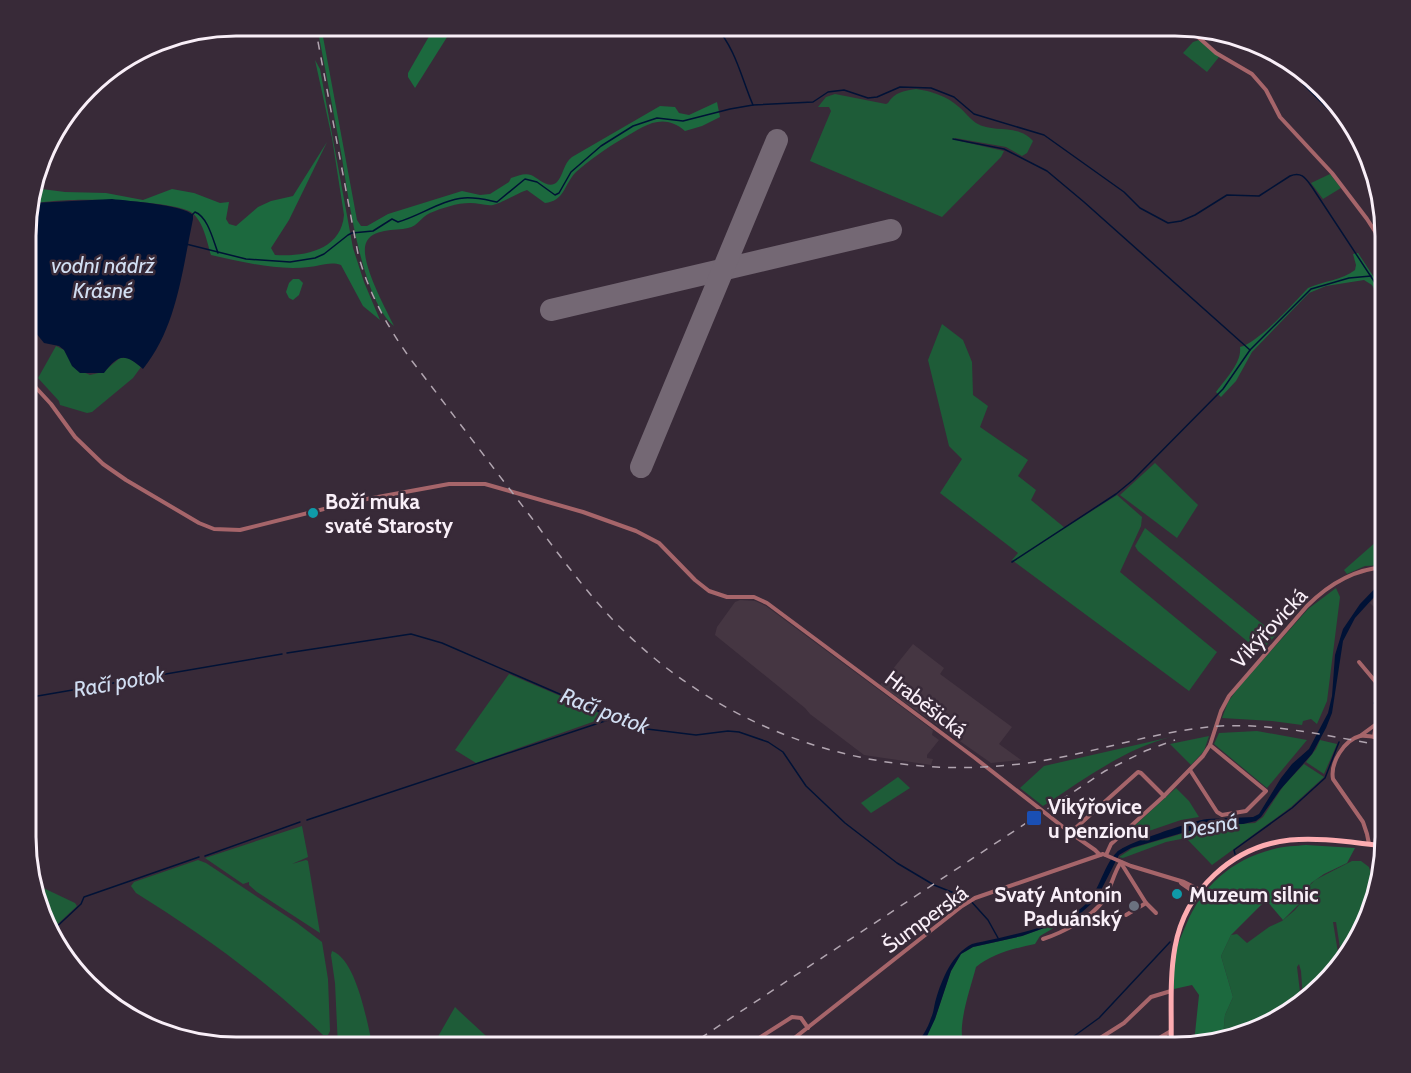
<svg xmlns="http://www.w3.org/2000/svg" width="1411" height="1073" viewBox="0 0 1411 1073" font-family="Cabin,sans-serif">
  <style>
    .industrial { fill: #453642 }
    .green { fill: #1e5c38 }
    .forest { fill: #1c693e }
    .water { fill: #001236 }
    .lines { fill: none; stroke-linecap: round; stroke-linejoin: round }
    .stream { stroke: #001236; stroke-width: 1.5 }
    .runway { stroke: #746874; stroke-width: 22 }
    .minor { stroke: #a6656a; stroke-width: 4 }
    .major { stroke: #fdacb1; stroke-width: 5 }
    .rail { stroke: #b1a5b0; stroke-width: 1.5; stroke-dasharray: 8 8; stroke-linecap: butt }
    .culture-dot { fill: #0f9aa8; stroke: #382a38; stroke-width: 2 }
    .transit-dot { fill: #1a4fb4; stroke: #382a38; stroke-width: 2 }
    .worship-dot { fill: #6b7280; stroke: #382a38; stroke-width: 2 }
    .labels { text-anchor: middle; dominant-baseline: central; stroke-width: 5; stroke-linejoin: round; paint-order: stroke }
    .poi-label { font-size: 21px; font-weight: bold; fill: #f9eff8; stroke: #382a38; text-anchor: start }
    .street-label { font-size: 21px; fill: #f9eff8; stroke: #382a38 }
    .water-label { font-size: 22px; font-style: italic; fill: #d1def2; stroke: #382a38 }
    .rim { fill: none; stroke: #f9eff8; stroke-width: 3 }
  </style>
  <rect width="100%" height="100%" fill="#382a38"/>
  <g class="industrial">
    <path d="M1385 586V618L1370 603Z"/>
    <path d="M740 600 755 601 766 606 933 730 932 735 939 740 927 755V758L933 759 931 765 864 755 810 714 805 708 715 635 717 627 735 602Z"/>
    <path d="M913 644 944 668 940 674 1012 727 999 744 1021 760 991 763 880 685Z"/>
  </g>
  <g class="green">
    <path d="M1199 40 1219 57 1207 72 1183 53 1193 42Z"/>
    <path d="M916 89C931 91 947 96 959 107 965 112 970 119 976 123 994 134 1018 123 1033 141L1027 153 1022 156 1006 147 955 138V139L960 141 1004 151 1001 157 942 217 810 161 831 111 829 107H818L826 97 835 94 886 104 888 103C895 92 903 91 916 89Z"/>
    <path d="M1330 174 1341 188 1323 199 1311 183Z"/>
    <path d="M942 324 963 340 972 362 973 395 988 406 980 427 1028 460 1018 476 1036 490 1031 500 1065 528 1117 495 1142 517 1141 526 1120 572 1217 652 1189 691 1012 560 1018 553 940 493 962 459 949 446 928 360Z"/>
    <path d="M56 346 64 350 76 369 90 375 103 372 120 358H129L141 367 133 378 92 412 87 413 60 405 59 401 38 378Z"/>
    <path d="M1155 463 1198 505 1177 538 1120 495Z"/>
    <path d="M1145 528 1276 635 1261 651H1259L1138 551 1135 546Z"/>
    <path d="M1385 534V565L1365 566 1347 574 1344 570Z"/>
    <path d="M1336 588 1340 597 1327 701 1317 724 1311 719 1303 721 1302 725 1272 721 1222 718 1228 702 1238 688 1308 609Z"/>
    <path d="M509 674 593 710 604 716V718L476 763 455 750Z"/>
    <path d="M1257 731 1307 740 1267 788 1214 744 1219 733Z"/>
    <path d="M1209 736 1204 751 1191 765 1170 744Z"/>
    <path d="M1171 737C1124 749 1083 780 1043 806L1020 788 1044 766Z"/>
    <path d="M1320 740 1337 744 1324 774 1306 762 1316 749Z"/>
    <path d="M1304 764 1324 777 1291 807 1212 865 1186 838 1166 842 1123 858 1119 857 1133 848 1208 826 1255 823 1263 817 1284 785Z"/>
    <path d="M898 777 910 788 871 813 861 803Z"/>
    <path d="M1176 788 1189 801 1199 817 1181 820 1140 834 1121 838Z"/>
    <path d="M302 826 308 857 292 864 306 860 308 861 320 933 257 892 249 885V882L243 884 205 858Z"/>
    <path d="M198 860 206 863 297 923 322 942 328 979 330 1031 328 1035H323C267 981 202 934 136 893L131 886 134 882Z"/>
    <path d="M1352 861H1361L1369 867C1381 909 1363 927 1342 961L1336 922H1333L1340 965C1331 980 1316 989 1303 999L1301 971 1299 964 1297 967 1300 992 1299 1002 1268 1026 1223 1036 1225 1015 1233 997 1221 956 1231 935 1237 934 1247 943 1269 927 1282 921 1295 910 1303 900 1310 885 1315 880Z"/>
    <path d="M35 884 75 903 77 906 49 932Z"/>
    <path d="M332 951C357 960 367 1023 373 1047H338L335 983 331 955Z"/>
    <path d="M455 1007 459 1011 498 1047H432Z"/>
  </g>
  <g class="forest">
    <path d="M317 26H321L357 220 361 226H367L388 214 462 191 480 195 490 194 509 182 511 178C518 176 524 173 531 175 538 178 549 190 557 182 564 174 563 164 572 157L660 106 675 107 679 113 689 115 717 102 720 117 702 126 685 131C662 111 643 127 622 139 605 149 591 159 576 172 564 184 565 201 545 203L527 190C518 193 500 204 493 205 486 206 478 203 470 203 457 203 442 208 430 213 421 217 418 226 408 228 395 231 372 228 366 243 359 261 386 309 394 326 361 299 348 194 341 152 333 110 325 68 317 26Z"/>
    <path d="M435 26H454L415 88 408 77V73Z"/>
    <path d="M315 60 320 69 353 248 364 282 380 320 363 306 341 265C330 261 320 266 309 267 277 271 243 262 211 255 207 242 203 218 189 211 162 199 57 196 29 205L34 188 65 192 106 193 143 200 172 189 194 193 220 203 229 202 226 219 229 224 236 226 258 207 271 201 293 196 327 142 289 220 271 248 275 255C305 257 341 250 344 215L332 138Z"/>
    <path d="M1358 253 1385 294V308L1372 285 1364 280 1326 286 1309 293 1252 352 1236 381 1221 397 1216 392C1225 379 1242 363 1240 347 1259 342 1293 304 1308 288 1323 281 1343 280 1355 270L1356 265 1353 254Z"/>
    <path d="M293 279H299L303 283 299 295 293 300 289 298 286 292 289 283Z"/>
    <path d="M1306 845 1355 848 1347 863 1324 874 1311 883 1303 900 1283 920 1266 900 1231 935 1221 956 1233 997 1225 1015 1223 1036 1194 1043 1199 995 1192 985 1174 989C1174 977 1173 963 1176 951 1178 943 1182 934 1186 925 1202 886 1232 859 1274 849 1284 846 1296 846 1306 845Z"/>
    <path d="M1069 919 1040 936 1035 944C1015 948 992 954 976 967 971 987 955 1030 965 1047H927L922 1044 935 1019 951 971 961 954 973 947 1022 936Z"/>
  </g>
  <g class="water">
    <path d="M112 199C129 201 184 205 193 215V219C182 271 177 327 143 369 124 352 118 355 104 373H80L72 366 64 350 59 346 44 343 27 322V208L29 205 33 203Z"/>
    <path d="M1385 578V585L1355 618 1343 641 1332 713 1326 728 1312 754 1280 790 1261 817 1256 821 1243 824 1209 825 1131 848 1119 855 1100 892 1091 904 1081 913 1069 919 1022 936 973 947 961 954 951 971 935 1019 922 1047H914C921 1039 928 1028 931 1018 934 1012 934 1005 936 999 942 979 952 954 972 944 1002 937 1055 928 1080 909 1100 895 1101 868 1117 852 1126 843 1193 821 1207 819 1222 818 1238 818 1253 817L1259 814 1281 778 1292 764 1309 749 1328 713 1332 696 1335 655 1343 629 1360 604Z"/>
  </g>
  <g class="lines">
    <g class="stream">
      <path d="M715 26C736 49 741 77 753 105"/>
      <path d="M1229 35 1265 47"/>
      <path d="M1305 72 1303 84 1329 110"/>
      <path d="M953 139 1004 149 1047 171 1084 202 1250 350"/>
      <path d="M1354 139 1367 157"/>
      <path d="M192 215 195 212C208 217 213 240 218 253"/>
      <path d="M186 244 246 259 290 262 315 258 324 254 348 235 352 233 373 231 392 219 398 222C420 216 441 200 464 198 475 197 487 200 497 202L525 179 537 182 555 195 559 193 571 172 601 146 633 126 657 118 683 121 730 109 753 105 813 102 828 92 844 90 868 98 877 97 900 87 931 88 954 97 974 114 1044 135 1124 192 1140 208 1168 223 1181 221 1195 215 1227 195 1259 196 1290 176C1302 171 1306 179 1312 187L1385 298"/>
      <path d="M1012 562 1116 494 1133 480 1223 389 1250 350 1311 289 1349 278 1371 276"/>
      <path d="M287 653 411 634 442 643 624 722 647 729 696 735 728 731 739 732 768 742 783 752 806 786 845 823 897 863 934 885 969 899 988 920 998 938"/>
      <path d="M26 698 282 654"/>
      <path d="M1374 703 1385 695"/>
      <path d="M307 820 614 718"/>
      <path d="M1235 854 1234 850 1292 808 1325 778 1339 742"/>
      <path d="M205 856 300 822"/>
      <path d="M50 933 81 904 84 897 199 857"/>
      <path d="M1059 1047 1099 1018 1170 942"/>
    </g>
    <g class="runway">
      <path d="M551 310 891 230"/>
      <path d="M641 467 777 140"/>
    </g>
    <g class="minor">
      <path d="M1202 29 1197 36 1216 53 1252 74 1266 90 1280 117 1332 173 1367 219 1385 247"/>
      <path d="M27 378 51 404 75 437 103 464 126 480 199 523 214 529 240 530 356 501 449 484H485L583 512 636 531 659 543 695 580 709 591 727 597H754L767 603 975 758 1072 834 1095 850 1100 855"/>
      <path d="M1359 662 1385 693"/>
      <path d="M1360 736 1375 725"/>
      <path d="M1374 737 1377 718 1385 709"/>
      <path d="M1190 770 1217 812 1222 815 1246 811 1266 791 1210 745"/>
      <path d="M1070 833 1138 772 1141 773 1164 796"/>
      <path d="M1369 844 1367 834 1363 822 1333 779C1330 763 1344 740 1360 736 1368 735 1378 738 1385 739"/>
      <path d="M1106 855 1111 844 1164 796 1203 756 1210 745 1221 711 1229 696 1307 606C1328 585 1355 569 1385 567"/>
      <path d="M1121 863 1146 903 1126 915"/>
      <path d="M1181 883 1197 894"/>
      <path d="M1376 888 1374 868 1377 860 1382 866"/>
      <path d="M1146 903 1156 913"/>
      <path d="M1043 939C1062 933 1091 918 1103 901 1111 889 1113 874 1121 862"/>
      <path d="M1312 990V992"/>
      <path d="M745 1047 792 1017 801 1018 808 1028"/>
      <path d="M783 1047 962 906 975 898 1103 854 1131 866 1184 882 1200 890"/>
      <path d="M1042 1047 1046 1045"/>
      <path d="M1086 1047 1124 1023 1151 997 1171 991"/>
      <path d="M1144 1047 1171 1031"/>
    </g>
    <path class="major" d="M1171 1047C1172 1014 1169 980 1175 947 1185 891 1232 846 1290 840 1321 837 1354 843 1385 846"/>
    <g class="rail">
      <path d="M315 26 358 254C369 294 388 328 412 361 452 413 491 465 531 517 557 552 583 588 613 620 717 728 862 780 1010 765 1077 759 1141 734 1208 727 1267 721 1327 736 1385 746"/>
      <path d="M687 1047 1105 771 1145 751 1175 740"/>
    </g>
  </g>
  <g class="culture-dot">
    <circle cx="313" cy="513" r="6"/>
    <circle cx="1177" cy="894" r="6"/>
  </g>
  <rect class="transit-dot" x="1026" y="810" width="16" height="16" rx="3"/>
  <circle class="worship-dot" cx="1134" cy="906" r="6"/>
  <g class="labels">
    <g class="poi-label">
      <text x="325" y="501">Boží muka<tspan x="325" dy="24">svaté Starosty</tspan></text>
      <text x="1048" y="806">Vikýřovice<tspan x="1048" dy="24">u penzionu</tspan></text>
      <text x="1122" y="894" text-anchor="end">Svatý Antonín<tspan x="1122" dy="24">Paduánský</tspan></text>
      <text x="1189" y="894">Muzeum silnic</text>
    </g>
    <g class="street-label">
      <text transform="translate(1269 628) rotate(-47)">Vikýřovická</text>
      <text transform="translate(926 704) rotate(37)">Hraběšická</text>
      <text transform="translate(925 919) rotate(-36)">Šumperská</text>
    </g>
    <g class="water-label">
      <text x="103" y="265">vodní nádrž<tspan x="103" dy="25">Krásné</tspan></text>
      <text transform="translate(119 682) rotate(-10)">Račí potok</text>
      <text transform="translate(605 711) rotate(21)">Račí potok</text>
      <text transform="translate(1210 826) rotate(-10)">Desná</text>
    </g>
  </g>
  <path d="M0 0H1411V1073H0ZM236 36H1175A200 200 0 0 1 1375 236V837A200 200 0 0 1 1175 1037H236A200 200 0 0 1 36 837V236A200 200 0 0 1 236 36Z" fill="#382a38" fill-rule="evenodd"/>
  <path class="rim" d="M236 36H1175A200 200 0 0 1 1375 236V837A200 200 0 0 1 1175 1037H236A200 200 0 0 1 36 837V236A200 200 0 0 1 236 36Z"/>
</svg>
